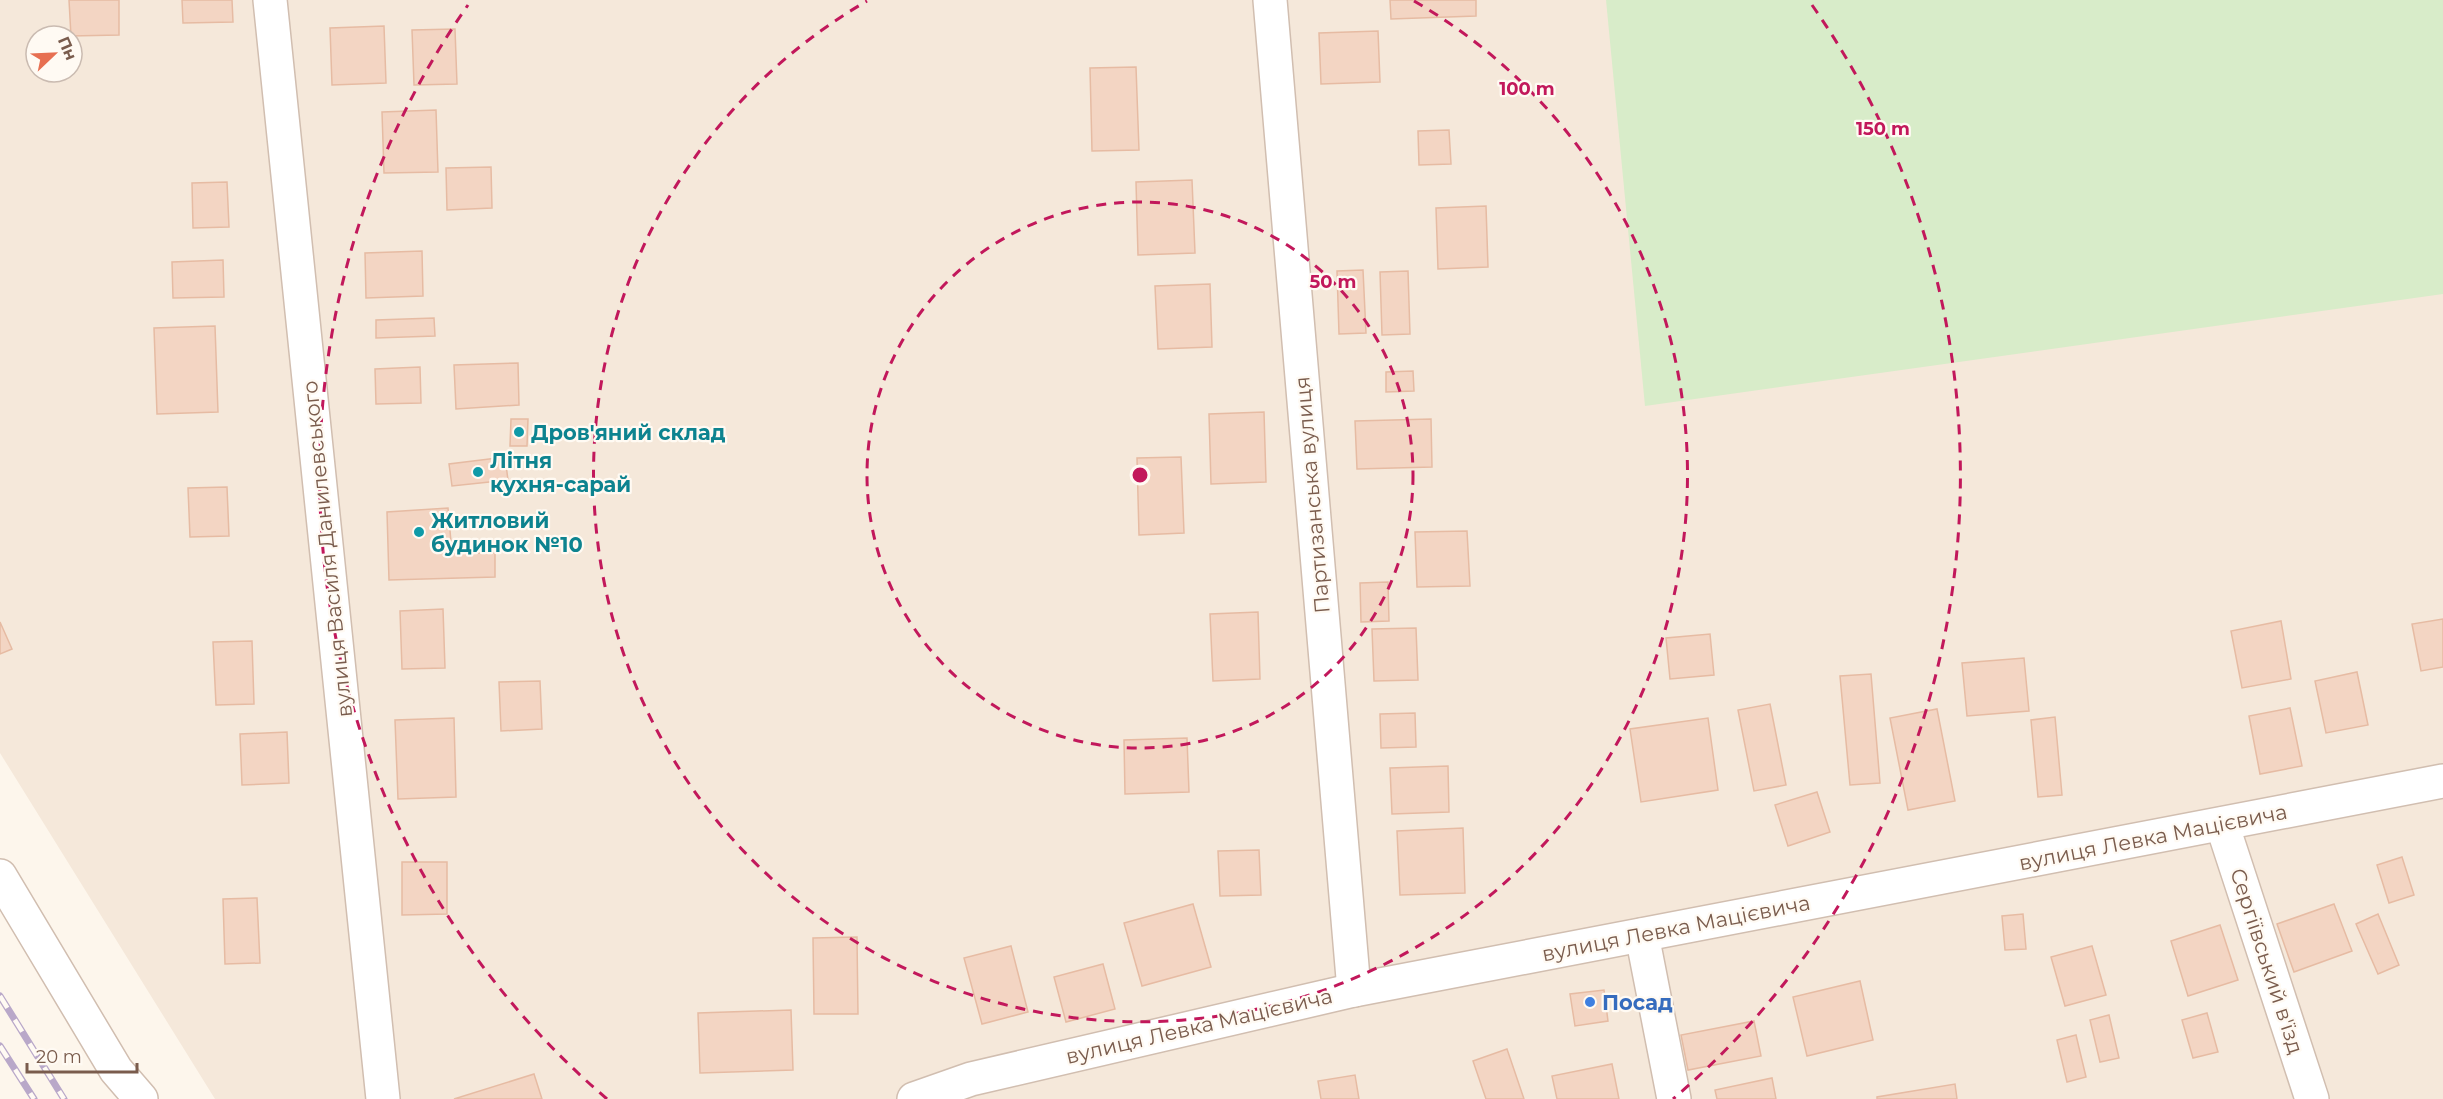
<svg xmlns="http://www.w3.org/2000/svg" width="2443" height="1099" viewBox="0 0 2443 1099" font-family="Montserrat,sans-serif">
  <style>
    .residential { fill: #f5e8da; fill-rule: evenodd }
    .green { fill: #d8ecc9 }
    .building { fill: #f3d5c3; stroke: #e6bba3; stroke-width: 1.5 }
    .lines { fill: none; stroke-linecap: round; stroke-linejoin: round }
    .street-casing { stroke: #d1beb0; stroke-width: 36 }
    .street { stroke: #fff; stroke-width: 33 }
    .rail-casing { stroke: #b9a8c9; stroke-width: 7 }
    .rail { stroke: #fffaf3; stroke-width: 4.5; stroke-dasharray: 14; stroke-linecap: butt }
    .ring { fill: none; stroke: #c2185b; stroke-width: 3; stroke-dasharray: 10 8 }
    .culture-dot { fill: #0f9aa8; stroke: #fffaf3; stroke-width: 2 }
    .shop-dot { fill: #3f7fe0; stroke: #fffaf3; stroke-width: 2 }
    .labels { text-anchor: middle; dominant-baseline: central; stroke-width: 4.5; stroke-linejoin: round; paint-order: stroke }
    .culture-label { font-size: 21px; font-weight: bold; fill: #0d838f; stroke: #fffaf3; text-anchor: start }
    .street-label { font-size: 21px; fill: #7a5c4d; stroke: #fffaf3 }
    .shop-label { font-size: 21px; font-weight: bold; fill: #366cbe; stroke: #fffaf3; text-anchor: start }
    .centre { fill: #c2185b; stroke: #fffaf3; stroke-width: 3 }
    .ring-label { font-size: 18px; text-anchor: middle; font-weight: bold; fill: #c2185b; stroke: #fffaf3; stroke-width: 4.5; stroke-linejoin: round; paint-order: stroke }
  </style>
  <rect width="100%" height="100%" fill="#fdf6ec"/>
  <path class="residential" d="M0 0H2443V1099H215L0 753ZM36 36H72V72H36Z"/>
  <path class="green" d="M1606 0H2443V294L1645 406Z"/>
  <g class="building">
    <path d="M69 0H119V35L71 36Z"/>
    <path d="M182 0H232L233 22 183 23Z"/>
    <path d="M1390 0H1476V16L1391 19Z"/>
    <path d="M384 26 386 83 332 85 330 28Z"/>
    <path d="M455 29 457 84 414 85 412 30Z"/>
    <path d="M1378 31 1380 82 1321 84 1319 33Z"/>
    <path d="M1136 67 1139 150 1092 151 1090 68Z"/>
    <path d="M436 110 438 172 384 173 382 112Z"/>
    <path d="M1449 130 1451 164 1419 165 1418 131Z"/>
    <path d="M491 167 492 208 447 210 446 168Z"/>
    <path d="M1192 180 1195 253 1138 255 1136 182Z"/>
    <path d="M227 182 229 227 193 228 192 183Z"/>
    <path d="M1486 206 1488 267 1438 269 1436 208Z"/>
    <path d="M422 251 423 296 366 298 365 253Z"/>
    <path d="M223 260 224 297 173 298 172 262Z"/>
    <path d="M1363 270 1366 333 1339 334 1337 271Z"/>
    <path d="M1408 271 1410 334 1382 335 1380 272Z"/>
    <path d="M1210 284 1212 347 1158 349 1155 286Z"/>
    <path d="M434 318 435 336 376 338V320Z"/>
    <path d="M215 326 218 412 157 414 154 328Z"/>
    <path d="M518 363 519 405 456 409 454 365Z"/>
    <path d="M420 367 421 403 376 404 375 369Z"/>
    <path d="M1413 371 1414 391 1386 392V372Z"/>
    <path d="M1264 412 1266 482 1211 484 1209 414Z"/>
    <path d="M511 419H528L527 446H510Z"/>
    <path d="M1431 419 1432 467 1357 469 1355 421Z"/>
    <path d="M505 457 508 480 452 486 449 464Z"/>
    <path d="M1181 457 1184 533 1139 535 1137 458Z"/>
    <path d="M227 487 229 536 190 537 188 488Z"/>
    <path d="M448 508 452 553H495V577L389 580 387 512Z"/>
    <path d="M1467 531 1470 586 1417 587 1415 532Z"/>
    <path d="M1388 582 1389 621 1361 622 1360 583Z"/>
    <path d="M443 609 445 668 402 669 400 611Z"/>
    <path d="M1258 612 1260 679 1213 681 1210 614Z"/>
    <path d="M2443 619V667L2421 671 2412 624Z"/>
    <path d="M2281 621 2291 679 2242 688 2231 631Z"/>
    <path d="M0 622 12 649 0 654Z"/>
    <path d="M1416 628 1418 680 1374 681 1372 629Z"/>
    <path d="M1710 634 1714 675 1670 679 1666 638Z"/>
    <path d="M252 641 254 704 216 705 213 642Z"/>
    <path d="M2024 658 2029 711 1967 716 1962 663Z"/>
    <path d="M2357 672 2368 725 2326 733 2315 681Z"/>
    <path d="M1871 674 1880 783 1850 785 1840 676Z"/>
    <path d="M540 681 542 729 501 731 499 682Z"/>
    <path d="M1770 704 1786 785 1754 791 1738 710Z"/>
    <path d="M2290 708 2302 766 2260 774 2249 716Z"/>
    <path d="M1937 709 1955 801 1908 810 1890 718Z"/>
    <path d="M1415 713 1416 747 1381 748 1380 714Z"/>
    <path d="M2055 717 2062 795 2038 797 2031 720Z"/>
    <path d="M454 718 456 797 398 799 395 720Z"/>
    <path d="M1708 718 1718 790 1641 802 1630 729Z"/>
    <path d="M287 732 289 783 242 785 240 734Z"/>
    <path d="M1187 738 1189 792 1125 794 1124 740Z"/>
    <path d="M1448 766 1449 812 1392 814 1390 768Z"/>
    <path d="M1817 792 1830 832 1788 846 1775 805Z"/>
    <path d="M1463 828 1465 893 1400 895 1397 831Z"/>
    <path d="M1259 850 1261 895 1220 896 1218 851Z"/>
    <path d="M2402 857 2414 895 2389 903 2377 865Z"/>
    <path d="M402 862H447V914L402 915Z"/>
    <path d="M257 898 260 963 225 964 223 899Z"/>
    <path d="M1193 904 1211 967 1142 986 1124 923Z"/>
    <path d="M2334 904 2352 951 2294 972 2277 924Z"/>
    <path d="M2023 914 2026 949 2005 950 2002 916Z"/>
    <path d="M2378 914 2399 965 2378 974 2356 924Z"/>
    <path d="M2220 925 2238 980 2188 996 2171 941Z"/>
    <path d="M857 937 858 1014H814L813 938Z"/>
    <path d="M1011 946 1028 1012 982 1024 964 958Z"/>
    <path d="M2092 946 2106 995 2065 1006 2051 957Z"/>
    <path d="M1103 964 1115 1009 1066 1022 1054 977Z"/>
    <path d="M1860 981 1873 1040 1807 1056 1793 997Z"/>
    <path d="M1604 990 1608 1021 1575 1026 1570 994Z"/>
    <path d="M791 1010 793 1070 700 1073 698 1013Z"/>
    <path d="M2207 1013 2218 1052 2193 1058 2182 1020Z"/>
    <path d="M2109 1015 2119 1058 2100 1062 2090 1020Z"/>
    <path d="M1754 1021 1761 1056 1688 1070 1681 1035Z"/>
    <path d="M2076 1035 2086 1077 2067 1082 2057 1040Z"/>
    <path d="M1507 1049 1524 1099H1486L1473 1061Z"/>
    <path d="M1612 1064 1619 1099H1557L1552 1076Z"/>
    <path d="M534 1074 542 1099H454Z"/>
    <path d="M1355 1075 1359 1099H1321L1318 1081Z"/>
    <path d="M1772 1078 1776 1099H1717L1715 1090Z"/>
    <path d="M1955 1084 1957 1099H1877V1097Z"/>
  </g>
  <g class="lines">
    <defs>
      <g id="street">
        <path d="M270 0 383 1099"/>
        <path d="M1270 0 1354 990"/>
        <path d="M2222 824 2312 1099"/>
        <path d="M0 876 116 1070 141 1099"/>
        <path d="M1642 935 1674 1099"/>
        <path d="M914 1099 971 1079 1354 990 2443 781"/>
      </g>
    </defs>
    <use href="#street" class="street-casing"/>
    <use href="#street" class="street"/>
    <defs>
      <g id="rail">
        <path d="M0 996 64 1099"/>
        <path d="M0 1046 34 1099"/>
      </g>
    </defs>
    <use href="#rail" class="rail-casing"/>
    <use href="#rail" class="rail"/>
  </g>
  <g class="ring">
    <circle cx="1140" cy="475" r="273"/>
    <path d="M1414 1A547 547 0 1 1 867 1"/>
    <path d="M607 1099A820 820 0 0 1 468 5M1812 5A820 820 0 0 1 1673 1099"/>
  </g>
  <g class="culture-dot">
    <circle cx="519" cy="432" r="6"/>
    <circle cx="478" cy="472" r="6"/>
    <circle cx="419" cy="532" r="6"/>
  </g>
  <circle class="shop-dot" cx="1590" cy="1002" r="6"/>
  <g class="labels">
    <g class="culture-label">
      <text x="531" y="432">Дров'яний склад</text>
      <text x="490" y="460">Літня<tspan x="490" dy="24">кухня-сарай</tspan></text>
      <text x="431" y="520">Житловий<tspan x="431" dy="24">будинок №10</tspan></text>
    </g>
    <g class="street-label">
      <text transform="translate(1312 495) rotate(-95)">Партизанська вулиця</text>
      <text transform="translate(327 549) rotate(-96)">вулиця Василя Данилевського</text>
      <text transform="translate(2153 837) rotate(-11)">вулиця Левка Мацієвича</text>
      <text transform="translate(1676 928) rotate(-11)">вулиця Левка Мацієвича</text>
      <text transform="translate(2267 961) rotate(72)">Сергіївський в'їзд</text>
      <text transform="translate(1199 1026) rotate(-13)">вулиця Левка Мацієвича</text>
    </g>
    <g class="shop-label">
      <text x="1602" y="1002">Посад</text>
    </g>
  </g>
  <circle cx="1140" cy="475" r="9" class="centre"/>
  <g class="ring-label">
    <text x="1527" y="95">100 m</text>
    <text x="1883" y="135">150 m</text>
    <text x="1333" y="288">50 m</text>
  </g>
  <g transform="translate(54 54) rotate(67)"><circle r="28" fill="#fffaf3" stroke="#cabbb1" stroke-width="1.5"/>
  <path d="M0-4.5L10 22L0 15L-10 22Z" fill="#e76f51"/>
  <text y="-9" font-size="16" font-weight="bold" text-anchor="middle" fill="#7a5c4d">Пн</text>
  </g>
  <path d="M27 1063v9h110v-9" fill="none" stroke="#7a5c4d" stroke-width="3"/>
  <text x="36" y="1063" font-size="18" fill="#7a5c4d" stroke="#fffaf3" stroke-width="4.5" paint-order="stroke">20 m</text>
</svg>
